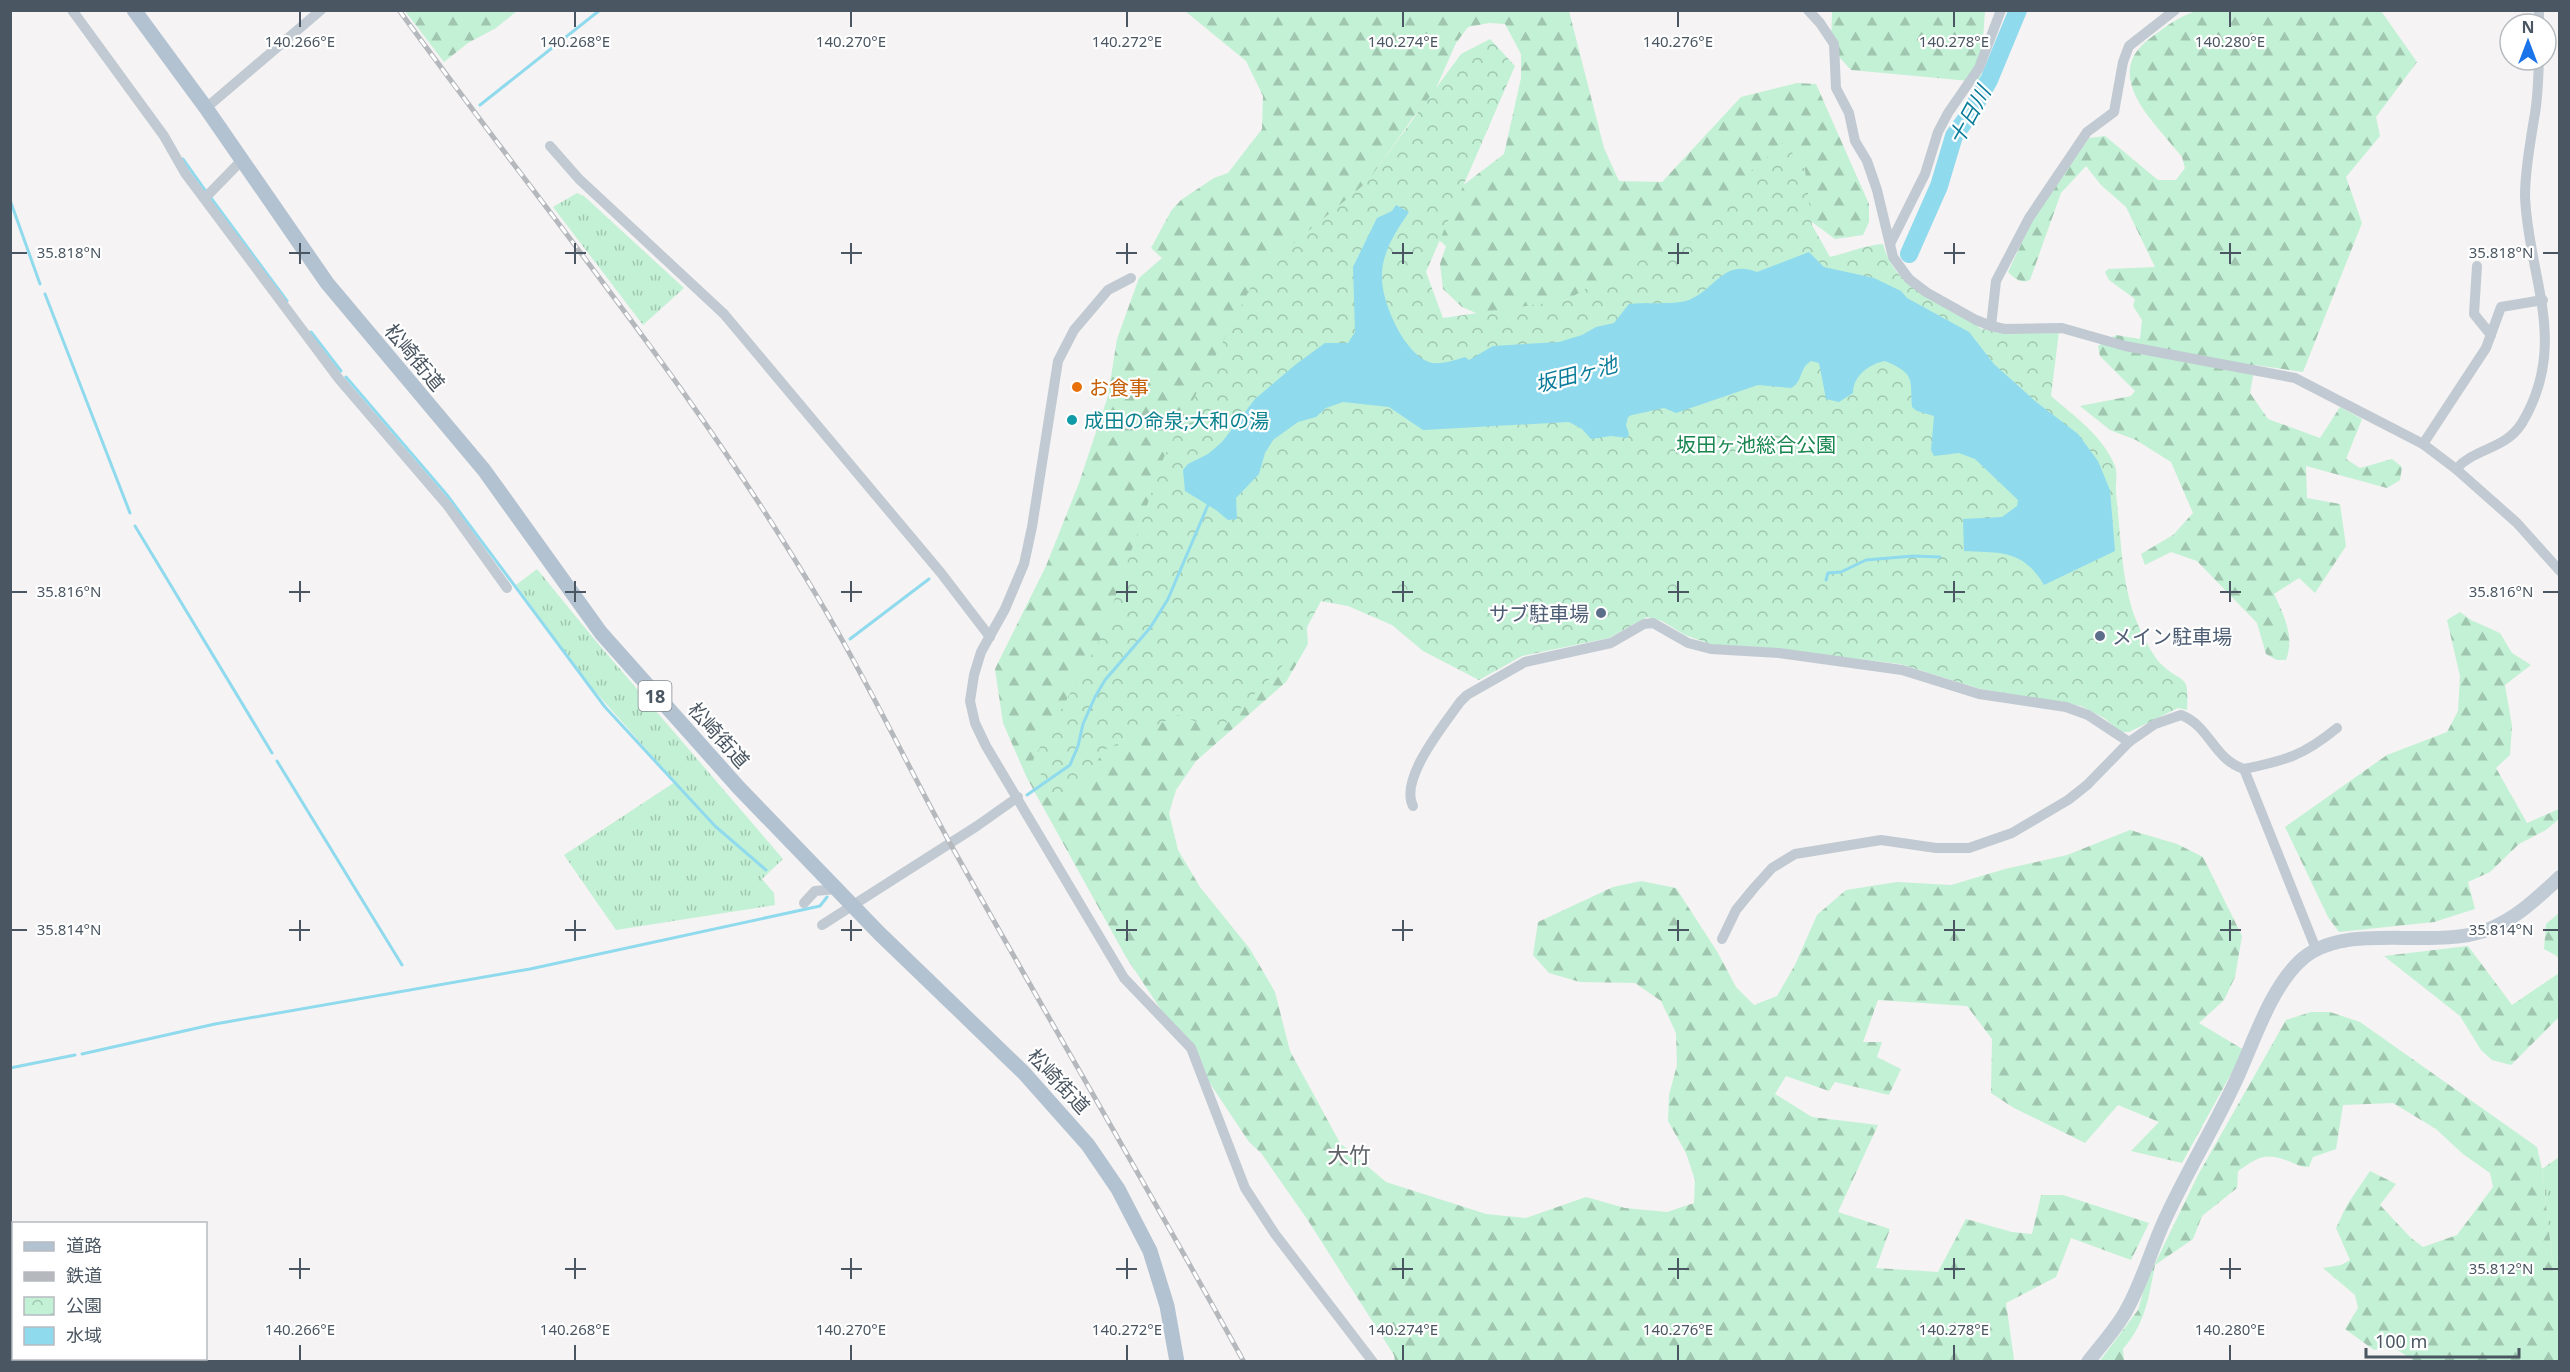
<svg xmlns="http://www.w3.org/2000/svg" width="2570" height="1372" viewBox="0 0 2570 1372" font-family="'Noto Sans','Noto Sans JP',sans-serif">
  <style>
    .grass { fill: url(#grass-tufts) }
    .forest { fill: url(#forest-firs) }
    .park { fill: url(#park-crowns) }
    .water { fill: #90daee }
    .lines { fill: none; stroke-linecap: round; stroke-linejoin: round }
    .stream { stroke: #90daee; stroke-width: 3 }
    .river { stroke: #90daee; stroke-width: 18 }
    .street { stroke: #c1cad2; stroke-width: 10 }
    .secondary { stroke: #c1cbd6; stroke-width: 14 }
    .primary { stroke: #b3c2d1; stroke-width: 15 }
    .rail-casing { stroke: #b5b8bd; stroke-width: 5 }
    .rail { stroke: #fff; stroke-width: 3; stroke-dasharray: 9; stroke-linecap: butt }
    .ticks { fill: none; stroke: #4a5661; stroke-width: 2 }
    .food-dot { fill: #e8710a; stroke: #fff; stroke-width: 2 }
    .culture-dot { fill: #0f9aa8; stroke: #fff; stroke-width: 2 }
    .service-dot { fill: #5c6f8a; stroke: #fff; stroke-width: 2 }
    .labels { text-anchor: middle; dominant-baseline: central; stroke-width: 4.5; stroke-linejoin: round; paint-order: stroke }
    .shield { fill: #fff; stroke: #808990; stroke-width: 1.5 }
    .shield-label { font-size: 18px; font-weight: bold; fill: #4a5661 }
    .street-label { font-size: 20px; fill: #4a5661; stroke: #fff }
    .food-label { font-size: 20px; fill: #c56008; stroke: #fff; text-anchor: start }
    .culture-label { font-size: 20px; fill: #0d838f; stroke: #fff; text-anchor: start }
    .park-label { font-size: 20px; fill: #17864f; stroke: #fff }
    .service-label { font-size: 20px; fill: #4e5e75; stroke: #fff; text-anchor: end }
    .water-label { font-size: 21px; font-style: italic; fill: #0c7c9b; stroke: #fff }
    .quarter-label { font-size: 22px; fill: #5f6368; stroke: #fff }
    .ticks-label { font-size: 15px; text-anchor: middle; fill: #4a5661; stroke: #fff; stroke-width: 4.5; stroke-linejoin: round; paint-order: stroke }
  </style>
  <defs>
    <pattern id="grass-tufts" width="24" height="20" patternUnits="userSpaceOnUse" patternTransform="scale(1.5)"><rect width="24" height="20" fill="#c3f1d5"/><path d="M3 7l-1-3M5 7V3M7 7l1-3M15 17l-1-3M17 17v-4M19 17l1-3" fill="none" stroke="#a0c6b0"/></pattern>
    <pattern id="forest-firs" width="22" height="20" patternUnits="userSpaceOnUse" patternTransform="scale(1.5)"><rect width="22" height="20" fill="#c3f1d5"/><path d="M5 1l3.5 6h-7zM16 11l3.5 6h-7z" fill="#a0c6b0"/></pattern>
    <pattern id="park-crowns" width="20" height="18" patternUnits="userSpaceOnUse" patternTransform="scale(1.5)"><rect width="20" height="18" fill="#c3f1d5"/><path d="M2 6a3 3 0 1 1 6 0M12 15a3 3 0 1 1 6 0" fill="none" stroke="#a0c6b0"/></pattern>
  </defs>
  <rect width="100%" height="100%" fill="#f5f3f3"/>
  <g class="grass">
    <path d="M577 193 584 196 684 288 643 325 553 207Z"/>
    <path d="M537 569 595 640 783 859 762 879 774 893 775 905 616 930 564 855 675 782 593 689 516 585Z"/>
    <path d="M2559 1157V1279L2554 1275 2542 1169Z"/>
  </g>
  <g class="forest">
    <path d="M2201 10 2381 11 2417 62 2376 117 2380 136 2346 177 2362 223 2303 372 2255 365 2250 393 2268 419 2320 438 2340 407 2362 419 2346 459 2360 468 2392 459 2402 467 2400 480 2387 488 2306 466 2307 498 2340 504 2346 546 2315 593 2299 578 2274 594C2284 616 2295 636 2286 660H2277L2266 654 2257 623 2197 561 2171 552 2145 565 2141 554 2173 535 2193 513 2171 462 2136 440 2110 430 2080 406 2131 396 2135 391 2100 356 2098 346 2116 335 2140 339 2142 320 2133 306 2135 299 2109 280 2105 272 2108 269 2155 267 2126 207 2101 185 2086 166 2061 193 2030 280C2020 284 2015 278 2008 272L2032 221 2089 138 2105 136 2158 180H2176L2185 168 2182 157C2154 121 2098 74 2153 36 2170 24 2180 15 2201 10Z"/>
    <path d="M405 11H517L496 28 468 43 444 62Z"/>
    <path d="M1185 11H1569L1604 148 1619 181 1662 182 1741 97 1797 83 1816 84 1869 204V222L1863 235 1835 239 1793 208 1729 253 1579 297 1488 318 1462 307 1443 289 1440 264 1446 246 1416 221 1504 154 1521 78V54L1505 24 1489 23 1468 27 1456 43 1433 95 1412 119 1376 170 1302 566 1308 644 1286 682 1196 761 1176 790 1169 813 1178 850 1200 887 1250 949 1275 992 1290 1051 1340 1143 1386 1182 1486 1214 1526 1218 1586 1197 1625 1208 1667 1212 1694 1203 1695 1180 1686 1153 1668 1121 1669 1095 1677 1065 1676 1033 1661 1001 1635 983 1580 982 1549 973 1533 955 1538 922 1613 887 1641 881 1676 888 1718 953 1736 987 1754 1005 1777 996 1795 965 1817 915 1846 890 1897 882 1951 885 2005 869 2067 855 2130 830 2177 844 2203 857 2242 936 2235 977 2224 1000 2199 1023 2244 1050 2182 1163 2131 1151 2159 1122 2118 1105 2085 1143 2014 1108 1991 1093 1992 1039 1967 1006 1878 1000 1863 1042H1882L1877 1057 1901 1069 1889 1095 1835 1082 1829 1091 1786 1076 1775 1094 1812 1117 1878 1125 1838 1212 1890 1229 1876 1268 1938 1272 1966 1219 2012 1232 2032 1234 2041 1195H2063L2149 1223 2131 1260 2071 1238 2056 1277 2006 1303 2014 1359 2012 1361H1395L1394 1355 1307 1219 1261 1153 1249 1142 1126 957 1027 778 1003 723 995 669 1046 566 1079 483 1108 396 1117 339 1139 278 1162 258 1151 248 1171 211 1181 200 1214 178 1228 173 1262 129 1263 96 1246 61Z"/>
    <path d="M1832 11H1985L1980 82 1851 70 1831 48Z"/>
    <path d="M2460 612 2471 620 2500 633 2512 653 2531 665 2505 685 2512 726 2510 755 2496 768 2527 823 2559 809V819L2546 830 2519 844 2490 872 2468 882 2475 909 2434 922 2339 932 2328 917 2285 827 2387 755 2447 732 2458 711 2460 676 2447 620Z"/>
    <path d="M2559 913V961L2557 956 2544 949 2546 924Z"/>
    <path d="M2468 946 2512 1005 2559 973V1017L2511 1065 2492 1060 2481 1050 2460 1016 2384 956Z"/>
    <path d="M2311 1012H2330L2360 1022 2537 1147 2542 1169 2554 1275 2559 1279V1361H2415L2391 1346 2374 1350 2345 1329 2358 1308 2355 1295 2323 1268 2341 1265 2350 1260 2336 1228 2347 1205 2370 1171 2396 1184 2380 1205 2411 1238 2423 1247 2457 1235 2493 1187 2490 1173 2463 1154 2436 1129 2393 1103 2343 1105 2336 1149 2313 1157 2309 1167C2302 1167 2297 1165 2291 1162 2265 1152 2260 1156 2238 1171L2237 1188 2202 1216 2193 1239 2155 1265C2149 1297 2145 1324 2123 1349L2124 1361 2099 1362 2138 1310 2146 1282 2198 1175 2286 1020Z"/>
  </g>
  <path class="park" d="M1490 39 1515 66 1426 272 1443 318 1567 300 1640 256 1687 246 1751 171 1784 142 1805 170 1812 225 1830 257C1848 253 1865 245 1883 244 1893 281 1924 296 1956 314 1964 318 1975 319 1979 328L2000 333 2059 331 2051 396C2074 416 2103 436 2115 466 2118 474 2115 485 2116 494 2121 534 2121 582 2136 620 2140 630 2153 657 2161 664 2184 686 2189 671 2187 710L2178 708 2129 732H2121L2104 718 2081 706 2060 702 1980 689 1900 664 1758 647 1713 645 1685 635 1662 621 1647 617 1609 638 1522 656 1479 680 1423 651 1392 625 1348 606 1321 601 1291 657 1219 730 1178 715 1106 749 1061 811 1033 760 1101 638 1164 457 1258 273 1367 182 1461 54Z"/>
  <path class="water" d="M1396 205 1409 212C1396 231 1380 255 1382 280 1383 305 1406 358 1433 363 1444 364 1456 360 1465 357L1469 360 1493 346 1559 342 1582 335 1596 327 1614 323 1629 304C1645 302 1677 305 1689 300 1716 289 1723 259 1757 272L1809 252 1824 267 1874 278 1901 291 1907 298 1969 332 1994 364 2035 401 2078 434 2098 461 2110 490 2115 551 2044 585C2023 549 2000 553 1964 551L1963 519 2002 517 2017 506 2018 500 1975 459 1959 453 1934 456 1931 450 1934 416 1917 411 1912 407C1910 379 1916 374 1885 361 1869 364 1853 376 1853 393L1839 402 1826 399 1819 363 1811 361C1799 368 1803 382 1791 388L1758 385 1676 413 1664 408 1632 415 1628 417 1626 425 1629 434 1627 438 1611 436 1591 439 1582 429 1569 422 1423 430 1389 407 1343 402 1326 408 1316 417 1298 422 1273 440 1265 453 1259 474 1236 498 1237 519 1228 520 1216 510 1185 491 1183 470 1188 464 1208 454 1222 442 1255 399 1295 365 1325 343H1348L1355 332 1353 267 1377 218 1392 211Z"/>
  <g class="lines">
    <g class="stream">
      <path d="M480 105 600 10"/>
      <path d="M183 159 205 190"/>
      <path d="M211 198 287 301"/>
      <path d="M10 200 40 284"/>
      <path d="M45 294 130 513"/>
      <path d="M311 332 341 371"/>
      <path d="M346 377 447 495 605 707 715 826 766 870"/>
      <path d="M135 526 272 753"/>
      <path d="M1826 580 1828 573 1841 572 1866 560 1913 556 1940 557"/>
      <path d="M850 639 929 579"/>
      <path d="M277 761 402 965"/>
      <path d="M1027 795 1070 765 1078 746 1083 724 1095 697 1105 680 1150 628 1168 599 1208 505"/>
      <path d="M82 1054 215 1024 530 969 820 906 827 897"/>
      <path d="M10 1068 75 1055"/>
    </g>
    <path class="river" d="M1909 254 1939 186 1954 136 1971 112 1989 80 2018 10"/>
    <g class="street">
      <path d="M72 10 164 136 185 173 339 379 448 506 507 588"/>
      <path d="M1808 10 1820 23 1834 44 1836 88 1849 113 1855 141 1867 161 1877 190 1893 257 1909 279 1926 292 1976 320 1991 326 2005 329 2062 328 2125 346 2295 378 2423 444 2456 469 2517 523 2560 571"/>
      <path d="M2539 10V24"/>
      <path d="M206 108 321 10"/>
      <path d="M550 146 579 179 724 314 941 573 990 637"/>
      <path d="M205 198 242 160"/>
      <path d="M1890 244 1925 174 1938 132 1948 113 1979 68 2001 10"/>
      <path d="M2477 266 2474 314 2491 335"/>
      <path d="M1131 278 1108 290 1074 330 1058 361 1032 527 1024 564 1005 609 981 652 974 675 970 701 975 723 986 746 1124 978 1191 1048 1245 1188 1275 1234 1373 1362"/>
      <path d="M1991 326 1996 281 2029 218 2087 132 2114 112 2123 62 2129 46 2175 10"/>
      <path d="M2423 444 2486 348 2501 307 2543 300"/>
      <path d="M2456 469C2476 447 2505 450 2522 423 2570 343 2528 277 2525 196 2525 170 2530 145 2534 119 2538 100 2538 80 2539 60"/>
      <path d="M2244 769C2286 760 2303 756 2337 728"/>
      <path d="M1413 806C1399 779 1444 725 1460 702L1467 695 1525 662 1611 643 1644 624 1653 623 1688 643 1711 649 1779 653 1902 670 1979 694 2066 707 2088 715 2129 742"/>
      <path d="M804 903 815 891 837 889"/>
      <path d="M822 925 977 826 1018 797"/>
      <path d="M1722 939 1736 910 1754 888 1772 868 1795 854 1881 840 1936 848H1969L2012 833 2068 800 2087 785 2129 742 2155 724 2181 715C2210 726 2213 759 2244 769L2316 949"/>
    </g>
    <path class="secondary" d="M2088 1362C2101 1345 2116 1329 2126 1311 2143 1281 2152 1246 2167 1215 2189 1168 2216 1124 2237 1078 2254 1041 2270 990 2299 962 2341 919 2431 951 2487 930 2516 919 2537 898 2560 877"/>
    <path class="primary" d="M134 10 206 108 327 283 484 470 601 633 739 788 879 933 1024 1073 1088 1145 1118 1189 1150 1251 1167 1306 1177 1362"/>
    <defs>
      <path id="rail" d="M399 10C540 205 696 391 818 598 866 678 906 763 951 845 1048 1018 1148 1188 1244 1362"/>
    </defs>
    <use href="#rail" class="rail-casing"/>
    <use href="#rail" class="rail"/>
  </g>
  <path class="ticks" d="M300 12V27M575 12V27M851 12V27M1127 12V27M1403 12V27M1678 12V27M1954 12V27M2230 12V27M300 243V264M575 243V264M851 243V264M1127 243V264M1403 243V264M1678 243V264M1954 243V264M2230 243V264M12 253H27M289 253H310M565 253H586M841 253H862M1116 253H1137M1392 253H1413M1668 253H1689M1944 253H1965M2220 253H2241M2543 253H2558M300 581V602M575 581V602M851 581V602M1127 581V602M1403 581V602M1678 581V602M1954 581V602M2230 581V602M12 592H27M289 592H310M565 592H586M841 592H862M1116 592H1137M1392 592H1413M1668 592H1689M1944 592H1965M2220 592H2241M2543 592H2558M300 920V941M575 920V941M851 920V941M1127 920V941M1403 920V941M1678 920V941M1954 920V941M2230 920V941M12 930H27M289 930H310M565 930H586M841 930H862M1116 930H1137M1392 930H1413M1668 930H1689M1944 930H1965M2220 930H2241M2543 930H2558M300 1258V1279M575 1258V1279M851 1258V1279M1127 1258V1279M1403 1258V1279M1678 1258V1279M1954 1258V1279M2230 1258V1279M289 1269H310M565 1269H586M841 1269H862M1116 1269H1137M1392 1269H1413M1668 1269H1689M1944 1269H1965M2220 1269H2241M2543 1269H2558M300 1345V1360M575 1345V1360M851 1345V1360M1127 1345V1360M1403 1345V1360M1678 1345V1360M1954 1345V1360M2230 1345V1360"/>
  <circle class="food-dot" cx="1077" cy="387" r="6"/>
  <circle class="culture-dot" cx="1072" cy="420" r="6"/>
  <g class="service-dot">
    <circle cx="1601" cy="613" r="6"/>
    <circle cx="2100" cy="636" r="6"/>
  </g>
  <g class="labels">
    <rect class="shield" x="638.5" y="681" width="33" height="30" rx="4.5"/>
    <g class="shield-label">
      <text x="655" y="696">18</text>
    </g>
    <g class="street-label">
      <text transform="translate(415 357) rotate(50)">松崎街道</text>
      <text transform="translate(719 735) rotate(48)">松崎街道</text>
      <text transform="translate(1059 1081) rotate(47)">松崎街道</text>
    </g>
    <g class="food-label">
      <text x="1089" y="387">お食事</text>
    </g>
    <g class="culture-label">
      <text x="1084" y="420">成田の命泉;大和の湯</text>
    </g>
    <g class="park-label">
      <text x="1756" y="444">坂田ヶ池総合公園</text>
    </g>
    <g class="service-label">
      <text x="1589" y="613">サブ駐車場</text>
      <text x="2112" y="636" text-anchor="start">メイン駐車場</text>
    </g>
    <g class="water-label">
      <text transform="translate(1969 115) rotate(-61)">十日川</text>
      <text transform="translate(1576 374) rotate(-15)">坂田ヶ池</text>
    </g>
    <g class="quarter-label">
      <text x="1349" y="1154">大竹</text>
    </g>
  </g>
  <g class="ticks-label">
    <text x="300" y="47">140.266°E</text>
    <text x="575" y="47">140.268°E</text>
    <text x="851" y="47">140.270°E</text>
    <text x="1127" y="47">140.272°E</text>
    <text x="1403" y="47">140.274°E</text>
    <text x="1678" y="47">140.276°E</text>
    <text x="1954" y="47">140.278°E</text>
    <text x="2230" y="47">140.280°E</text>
    <text x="69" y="258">35.818°N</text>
    <text x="2501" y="258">35.818°N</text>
    <text x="69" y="597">35.816°N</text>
    <text x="2501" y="597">35.816°N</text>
    <text x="69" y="935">35.814°N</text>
    <text x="2501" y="935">35.814°N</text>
    <text x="2501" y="1274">35.812°N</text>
    <text x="300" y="1335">140.266°E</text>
    <text x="575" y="1335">140.268°E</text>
    <text x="851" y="1335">140.270°E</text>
    <text x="1127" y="1335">140.272°E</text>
    <text x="1403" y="1335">140.274°E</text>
    <text x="1678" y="1335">140.276°E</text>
    <text x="1954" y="1335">140.278°E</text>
    <text x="2230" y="1335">140.280°E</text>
  </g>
  <rect width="2570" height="1372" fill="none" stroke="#4a5661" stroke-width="24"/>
  <rect x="12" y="1222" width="195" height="138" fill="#ffffff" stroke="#b7bbc0" stroke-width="1.5"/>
  <rect x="24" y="1242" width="30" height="9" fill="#b3c2d1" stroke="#b7bbc0" stroke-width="1.5"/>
  <text x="66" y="1252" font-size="18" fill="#4a5661">道路</text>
  <rect x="24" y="1272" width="30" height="9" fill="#b5b8bd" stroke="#b7bbc0" stroke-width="1.5"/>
  <text x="66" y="1282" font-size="18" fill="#4a5661">鉄道</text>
  <rect x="24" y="1297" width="30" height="18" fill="url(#park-crowns)" stroke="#b7bbc0" stroke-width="1.5"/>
  <text x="66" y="1312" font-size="18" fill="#4a5661">公園</text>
  <rect x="24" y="1327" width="30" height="18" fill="#90daee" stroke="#b7bbc0" stroke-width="1.5"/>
  <text x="66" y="1342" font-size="18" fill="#4a5661">水域</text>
  <g transform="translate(2528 42)"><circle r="28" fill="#ffffff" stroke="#b7bbc0" stroke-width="1.5"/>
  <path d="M0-4.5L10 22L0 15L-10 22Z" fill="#1a73e8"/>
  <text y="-9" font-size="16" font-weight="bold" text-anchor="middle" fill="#4a5661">N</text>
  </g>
  <path d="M2366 1348v9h153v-9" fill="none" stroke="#4a5661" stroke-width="3"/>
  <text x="2375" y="1348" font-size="18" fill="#4a5661" stroke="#ffffff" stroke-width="4.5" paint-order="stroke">100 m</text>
</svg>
